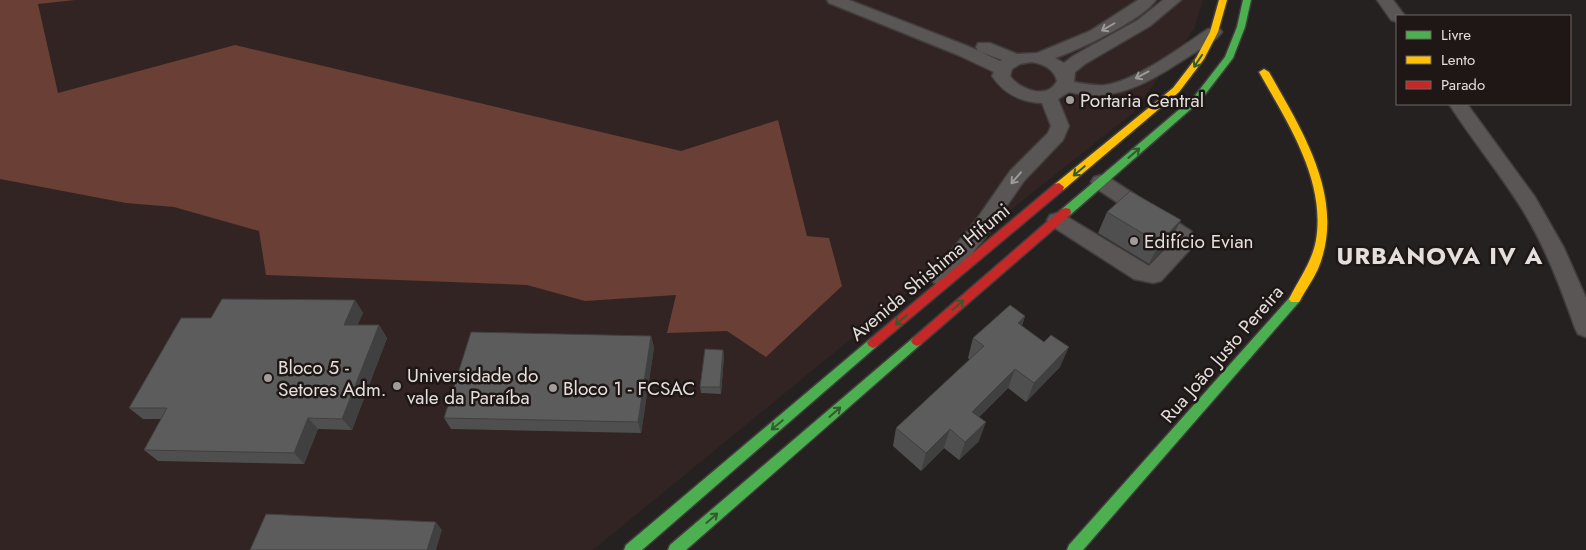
<svg xmlns="http://www.w3.org/2000/svg" width="1586" height="550" viewBox="0 0 1586 550" font-family="Jost,sans-serif">
  <style>
    .built { fill: #312422 }
    .forest { fill: #6a3f36 }
    .lines { fill: none; stroke-linecap: round; stroke-linejoin: round }
    .street-casing { stroke: #413d3d; stroke-width: 3 }
    .fast-casing { stroke: #413d3d; stroke-width: 3 }
    .slow-casing { stroke: #413d3d; stroke-width: 3 }
    .jam-casing { stroke: #413d3d; stroke-width: 3 }
    .street { fill: #5a5656; fill-rule: evenodd }
    .fast { fill: #4caf50; fill-rule: evenodd }
    .slow { fill: #ffc107; fill-rule: evenodd }
    .jam { fill: #c62828; fill-rule: evenodd }
    .wall { fill: #4f4f50 }
    .shaded-wall { fill: #404041 }
    .building { fill: #5c5c5d; stroke: #404041 }
    .oneway { stroke: #9f9a9a }
    .oneway2 { stroke: #335b30 }
    .poi-dot { fill: #a29c9b; stroke: #1e1715; stroke-width: 2 }
    .labels { text-anchor: middle; dominant-baseline: central; stroke-width: 5; stroke-linejoin: round; paint-order: stroke }
    .poi-label { font-size: 19px; fill: #e4dfdd; stroke: #1e1715; text-anchor: start }
    .street-label { font-size: 19px; fill: #e4dfdd; stroke: #1e1715 }
    .district-label { font-size: 24px; font-weight: bold; letter-spacing: 1px; fill: #e4dfdd; stroke: #1e1715 }
  </style>
  <rect width="100%" height="100%" fill="#262121"/>
  <path class="built" d="M0 0H1203L1194 29 1133 113 935 270 593 550H0Z"/>
  <path class="forest" d="M0 0H75L38 4 58 93 235 45 681 151 778 120 807 236 829 238 842 286 766 357 727 331 667 333 676 295 585 301 527 285 266 275 259 231 174 207 126 203 0 179Z"/>
  <g class="lines">
    <defs>
      <g id="street">
        <path d="M827 0H849L970 47 1000 61 1002 60 978 51 976 47 978 43H990L1017 54 1037 53 1090 31 1138 0H1156C1142 20 1079 50 1055 58L1064 63 1073 56 1138 20 1163 0H1181L1150 26 1085 64 1075 72 1074 82C1085 84 1095 86 1105 85 1136 81 1182 46 1208 29H1220L1222 32C1216 42 1201 48 1191 55 1152 80 1118 104 1069 92L1058 99 1069 126 1063 140 1024 181 988 233 950 283 942 285 934 283 931 277 934 271 974 223 1010 171 1048 133 1051 126 1042 103C1020 102 1004 94 992 76L994 72 958 55 829 3ZM1032 62C1044 64 1054 69 1057 81 1048 100 1020 90 1010 76L1012 69 1020 64Z"/>
        <path d="M1377 0H1393L1405 16H1397V22L1391 20Z"/>
        <path d="M1449 104H1467L1535 197 1564 248 1586 298V337L1578 334 1575 328C1560 286 1545 246 1522 209 1499 172 1472 140 1449 104Z"/>
        <path d="M1101 175 1108 177 1191 231 1196 241 1193 246 1161 281 1153 283 1134 279 1050 225 1047 220 1050 215 1057 213 1064 215 1149 266 1174 240 1094 187 1091 182 1094 177Z"/>
      </g>
      <g id="fast">
        <path d="M1243 0H1251L1245 27 1233 58 1200 101 1070 215H1062L1061 212 1062 209 1194 97 1225 57 1237 27Z"/>
        <path d="M1295 294 1299 296 1301 299 1299 302 1083 550H1067L1069 545 1291 296Z"/>
        <path d="M917 336 921 338 923 341 921 344 686 550H668L670 545 913 338Z"/>
        <path d="M873 338 877 340 879 343 877 346 642 550H624L626 545 869 340Z"/>
      </g>
      <g id="slow">
        <path d="M1219 0H1227L1218 32 1204 59 1179 92 1063 190H1055L1054 187 1055 184 1173 88 1196 58 1210 32Z"/>
        <path d="M1264 69 1269 72C1302 131 1347 199 1318 269 1313 280 1305 291 1299 302H1291L1289 299C1299 279 1312 262 1316 240 1326 180 1287 122 1259 72Z"/>
      </g>
      <g id="jam">
        <path d="M1059 183 1064 187 1063 190 877 346 873 348 869 346 867 343 869 340 1055 184Z"/>
        <path d="M1066 208 1070 209 1071 212 1070 215 921 344 917 346 913 344 911 341 913 338 1062 209Z"/>
      </g>
    </defs>
    <use href="#street" class="street-casing"/>
    <use href="#fast" class="fast-casing"/>
    <use href="#slow" class="slow-casing"/>
    <use href="#jam" class="jam-casing"/>
    <use href="#street" class="street"/>
    <use href="#fast" class="fast"/>
    <use href="#slow" class="slow"/>
    <use href="#jam" class="jam"/>
  </g>
  <g class="wall">
    <path d="M1107 212 1181 220 1170 241 1149 264 1098 233Z"/>
    <path d="M355 300 363 313 357 325H379L387 338 352 430 318 429 304 464 158 461 144 450 161 419H143L129 408Z"/>
    <path d="M1025 316 1022 326 1060 367 1026 402 1008 388 979 417V441L959 460 944 448 921 471 893 446 896 428 970 360 968 358 973 338Z"/>
    <path d="M651 336 654 348 641 433 451 429 444 418Z"/>
    <path d="M723 350 724 356 721 394 701 393 700 387Z"/>
  </g>
  <g class="shaded-wall">
    <path d="M1181 220 1170 241 1149 264 1159 243Z"/>
    <path d="M355 300 363 313 352 338 344 325Z"/>
    <path d="M1025 316 1018 336V323Z"/>
    <path d="M379 325 387 338 352 430 342 419Z"/>
    <path d="M651 336 654 348 641 433 638 422Z"/>
    <path d="M1069 347 1060 367 1026 402 1034 383Z"/>
    <path d="M723 350 724 356 721 394 720 387Z"/>
    <path d="M1015 369 1008 388 966 430 972 412Z"/>
    <path d="M308 418 318 429 304 464 294 453Z"/>
    <path d="M986 422 979 441 959 460 965 442Z"/>
    <path d="M950 429 944 448 921 471 926 453Z"/>
    <path d="M436 522 442 530 436 550H427Z"/>
  </g>
  <g class="building">
    <path d="M1130 191 1181 220 1159 243 1107 212Z"/>
    <path d="M222 299 355 300 344 325H379L342 419 308 418 294 453 144 450 167 408H129L181 318H211Z"/>
    <path d="M1010 305 1025 316 1018 323 1044 342 1051 335 1069 347 1034 383 1015 369 972 412 986 422 965 442 950 429 926 453 896 428 984 346 973 338Z"/>
    <path d="M471 332 651 336 638 422 444 418Z"/>
    <path d="M705 349 723 350 720 387H700Z"/>
    <path d="M266 514 436 522 427 550H250Z"/>
  </g>
  <defs><path id="oneway-shaft" d="M-6 0H5M1.5-3L5.5 0L1.5 3" fill="none" stroke-width="1.6" stroke-linecap="round" stroke-linejoin="round" transform="scale(1.25)"/></defs>
  <g class="oneway">
    <use href="#oneway-shaft" transform="translate(1108 27) rotate(150)"/>
    <use href="#oneway-shaft" transform="translate(1142 75) rotate(152)"/>
    <use href="#oneway-shaft" transform="translate(1016 178) rotate(131)"/>
  </g>
  <g class="oneway2">
    <use href="#oneway-shaft" transform="translate(1198 61) rotate(124)"/>
    <use href="#oneway-shaft" transform="translate(1134 153) rotate(-41)"/>
    <use href="#oneway-shaft" transform="translate(1079 171) rotate(140)"/>
    <use href="#oneway-shaft" transform="translate(958 305) rotate(-41)"/>
    <use href="#oneway-shaft" transform="translate(901 320) rotate(140)"/>
    <use href="#oneway-shaft" transform="translate(835 412) rotate(-41)"/>
    <use href="#oneway-shaft" transform="translate(777 425) rotate(140)"/>
    <use href="#oneway-shaft" transform="translate(712 518) rotate(-41)"/>
  </g>
  <g class="poi-dot">
    <circle cx="1070" cy="100" r="5"/>
    <circle cx="1134" cy="241" r="5"/>
    <circle cx="268" cy="378" r="5"/>
    <circle cx="397" cy="386" r="5"/>
    <circle cx="553" cy="388" r="5"/>
  </g>
  <g class="labels">
    <g class="poi-label">
      <text x="1080" y="100">Portaria Central</text>
      <text x="1144" y="241">Edifício Evian</text>
      <text x="278" y="367">Bloco 5 -<tspan x="278" dy="22">Setores Adm.</tspan></text>
      <text x="407" y="375">Universidade do<tspan x="407" dy="22">vale da Paraíba</tspan></text>
      <text x="563" y="388">Bloco 1 - FCSAC</text>
    </g>
    <g class="street-label">
      <text transform="translate(930 272) rotate(-40)">Avenida Shishima Hifumi</text>
      <text transform="translate(1222 354) rotate(-49)">Rua João Justo Pereira</text>
    </g>
    <g class="district-label">
      <text x="1440" y="255">URBANOVA IV A</text>
    </g>
  </g>
  <rect x="1396" y="15" width="175" height="90" fill="#1e1715" stroke="#6d6765"/>
  <rect x="1406" y="31" width="25" height="8" fill="#4caf50" stroke="#6d6765"/>
  <text x="1441" y="40" font-size="15" fill="#e4dfdd">Livre</text>
  <rect x="1406" y="56" width="25" height="8" fill="#ffc107" stroke="#6d6765"/>
  <text x="1441" y="65" font-size="15" fill="#e4dfdd">Lento</text>
  <rect x="1406" y="81" width="25" height="8" fill="#c62828" stroke="#6d6765"/>
  <text x="1441" y="90" font-size="15" fill="#e4dfdd">Parado</text>
</svg>
